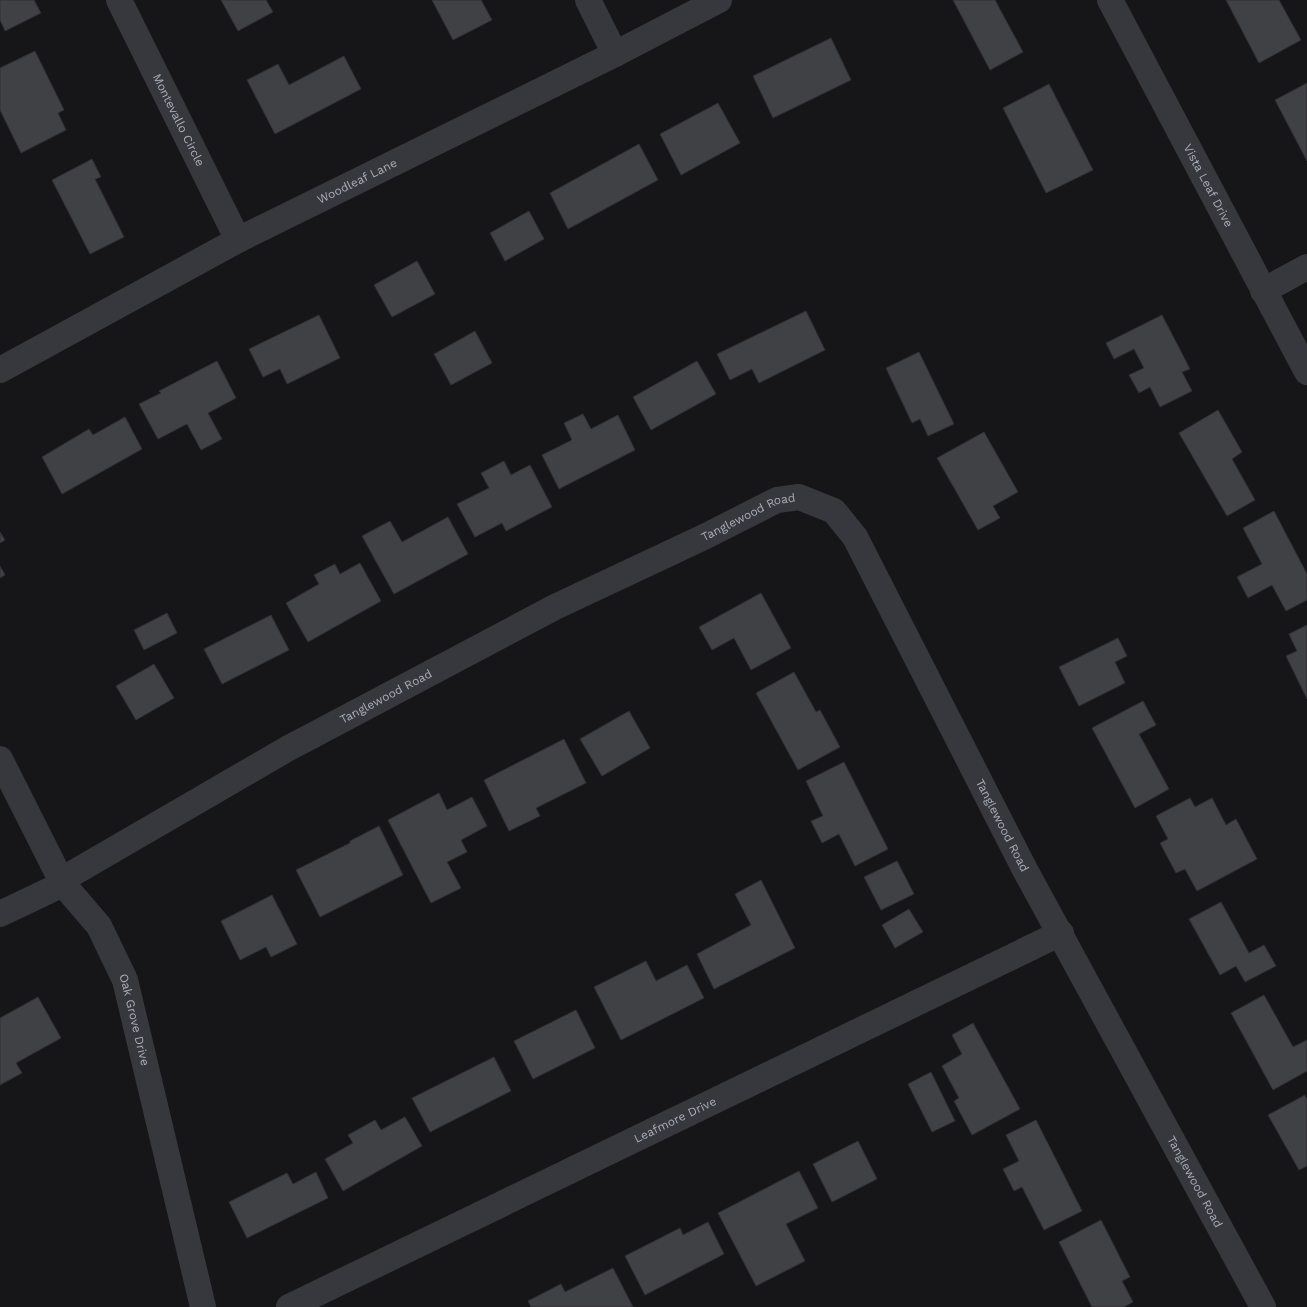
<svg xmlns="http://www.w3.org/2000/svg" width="1307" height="1307" viewBox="0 0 1307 1307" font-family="'Work Sans',sans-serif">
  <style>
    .building { fill: #404145; stroke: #303034 }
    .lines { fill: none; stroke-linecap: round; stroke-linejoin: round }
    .minor { stroke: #37383d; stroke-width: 26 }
    .labels { text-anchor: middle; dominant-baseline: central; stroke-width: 4; stroke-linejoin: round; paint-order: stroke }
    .street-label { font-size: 12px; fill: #a8adb8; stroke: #111113 }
  </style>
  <rect width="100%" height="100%" fill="#161618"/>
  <g class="building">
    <path d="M0 0H34L41 13 5 31 0 20Z"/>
    <path d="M221 0H266L273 12 238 31Z"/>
    <path d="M432 0H481L492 20 453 40Z"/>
    <path d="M953 0H995L1023 52 990 70Z"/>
    <path d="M1226 0H1279L1301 40 1259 63Z"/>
    <path d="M831 38 851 80 773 118 753 76Z"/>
    <path d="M35 51 64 110 58 113 66 130 21 153 0 110V68Z"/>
    <path d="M344 56 361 89 275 134 247 80 278 64 289 85Z"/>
    <path d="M1307 83V161L1275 100Z"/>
    <path d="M1049 84 1093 170 1046 193 1003 108Z"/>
    <path d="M718 103 740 143 681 175 660 134Z"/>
    <path d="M639 144 658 180 568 229 550 193Z"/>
    <path d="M92 159 101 177 95 179 124 237 90 254 52 180Z"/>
    <path d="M529 211 544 239 505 261 490 233Z"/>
    <path d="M417 261 435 294 392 317 374 285Z"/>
    <path d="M806 311 825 350 759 383 752 369 730 380 717 354Z"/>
    <path d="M319 315 340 358 287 384 280 369 263 377 249 349Z"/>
    <path d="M1162 315 1190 369 1182 372 1192 391 1160 407 1150 387 1139 393 1129 375 1144 368 1134 349 1114 359 1106 343Z"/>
    <path d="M475 331 492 363 451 385 434 354Z"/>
    <path d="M919 352 954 424 928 436 920 419 912 423 886 368Z"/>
    <path d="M217 361 236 398 208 413 222 439 201 450 187 424 158 439 139 404 161 393 159 391Z"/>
    <path d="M697 361 716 394 651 430 633 397Z"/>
    <path d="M1218 410 1242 452 1232 459 1255 500 1227 516 1179 433Z"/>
    <path d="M583 414 591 429 618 415 635 450 559 489 542 455 572 440 564 423Z"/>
    <path d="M125 417 142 449 62 494 42 457 89 429 93 435Z"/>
    <path d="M984 432 1018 492 993 506 1000 518 978 530 937 458Z"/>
    <path d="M504 461 511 475 530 465 552 507 506 531 502 523 475 537 457 504 489 488 481 473Z"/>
    <path d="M1274 511 1307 574V600L1286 611 1272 585 1248 598 1237 577 1262 564 1243 528Z"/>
    <path d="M448 517 468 554 394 594 362 536 390 521 402 542Z"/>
    <path d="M0 532 5 540 0 543Z"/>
    <path d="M360 563 381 601 308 642 286 603 319 584 314 575 335 564 340 574Z"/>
    <path d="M0 566 5 575 0 578Z"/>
    <path d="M761 593 791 648 751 670 734 638 712 650 699 627Z"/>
    <path d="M167 613 177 633 144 650 134 630Z"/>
    <path d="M271 615 289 650 222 684 204 649Z"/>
    <path d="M1307 625V699L1286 656 1297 651 1289 634Z"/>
    <path d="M1118 638 1127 656 1115 662 1125 683 1079 706 1059 667Z"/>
    <path d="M154 664 174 698 136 720 116 686Z"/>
    <path d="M794 672 816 712 820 710 840 747 798 770 756 693Z"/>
    <path d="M1143 701 1156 725 1139 734 1169 789 1135 808 1092 728Z"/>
    <path d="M629 711 650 748 602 776 580 739Z"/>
    <path d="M564 739 586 783 536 808 540 816 509 831 484 780Z"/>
    <path d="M844 762 888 849 855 866 839 834 822 843 811 821 823 816 806 781Z"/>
    <path d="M439 793 447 810 472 797 487 826 461 840 467 852 447 862 461 888 431 903 388 820Z"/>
    <path d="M1190 798 1195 807 1212 798 1226 825 1236 819 1257 859 1197 891 1185 869 1176 873 1160 843 1168 839 1156 816Z"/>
    <path d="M379 826 403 875 320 917 296 870 350 843V841Z"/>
    <path d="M897 861 914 894 881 910 864 877Z"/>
    <path d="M761 880 795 948 714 989 697 954 751 925 735 894Z"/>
    <path d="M272 895 297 944 271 957 266 947 240 960 221 921Z"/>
    <path d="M1221 902 1249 953 1264 945 1276 966 1245 982 1236 966 1220 975 1189 919Z"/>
    <path d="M909 909 923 932 895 948 882 925Z"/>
    <path d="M646 961 656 981 687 965 704 998 621 1040 594 987Z"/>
    <path d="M1264 995 1293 1047 1307 1040V1071L1273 1090 1231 1013Z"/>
    <path d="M38 997 61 1038 16 1063 22 1073 0 1085V1018Z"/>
    <path d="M576 1010 595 1048 533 1079 514 1041Z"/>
    <path d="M973 1023 1020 1109 972 1135 954 1101 959 1098 942 1066 962 1054 952 1035Z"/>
    <path d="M494 1057 511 1091 430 1132 412 1098Z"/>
    <path d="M931 1072 955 1121 932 1132 908 1084Z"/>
    <path d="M1305 1095 1307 1100V1166L1299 1170 1268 1115Z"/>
    <path d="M405 1117 422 1146 343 1191 325 1159 353 1143 348 1135 375 1120 381 1130Z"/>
    <path d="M1036 1120 1082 1211 1044 1230 1022 1187 1014 1191 1003 1169 1019 1161 1006 1135Z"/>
    <path d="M858 1141 877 1179 832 1202 813 1164Z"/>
    <path d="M799 1171 818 1208 786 1224 805 1261 756 1286 718 1213Z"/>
    <path d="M316 1172 328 1198 247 1238 229 1202 287 1173 293 1184Z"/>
    <path d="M1101 1220 1130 1277 1122 1281 1133 1302 1124 1307H1092L1059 1242Z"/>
    <path d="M708 1222 724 1254 645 1295 625 1256 680 1228 683 1235Z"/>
    <path d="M613 1268 633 1307H531L528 1301 561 1284 565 1292Z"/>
  </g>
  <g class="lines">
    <g class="minor">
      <path id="s1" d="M119 0 238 240"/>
      <path d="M588 0 615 54"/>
      <path id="s2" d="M1110 0 1307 372"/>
      <path d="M1263 291 1307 267"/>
      <path id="s3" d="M0 370 238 240 615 54 719 0"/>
      <path id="s4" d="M0 759 63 884 99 926 125 980 203 1307"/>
      <path id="s5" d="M0 914 63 884 70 875 287 749 555 607 704 537 777 500 799 497 834 511 855 537 1024 868 1263 1307"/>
      <path id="s6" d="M289 1307 1061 933"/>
    </g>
  </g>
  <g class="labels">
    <g class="street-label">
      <text stroke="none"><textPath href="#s1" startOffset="134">Montevallo Circle</textPath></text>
      <text stroke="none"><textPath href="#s3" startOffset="404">Woodleaf Lane</textPath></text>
      <text stroke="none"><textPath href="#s2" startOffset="210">Vista Leaf Drive</textPath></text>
      <text stroke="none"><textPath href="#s5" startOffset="849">Tanglewood Road</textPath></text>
      <text stroke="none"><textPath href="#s5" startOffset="444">Tanglewood Road</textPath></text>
      <text stroke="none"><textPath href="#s5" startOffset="1299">Tanglewood Road</textPath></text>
      <text stroke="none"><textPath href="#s4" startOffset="296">Oak Grove Drive</textPath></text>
      <text stroke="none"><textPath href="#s6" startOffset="429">Leafmore Drive</textPath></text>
      <text stroke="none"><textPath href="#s5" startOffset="1704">Tanglewood Road</textPath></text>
    </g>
  </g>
</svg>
